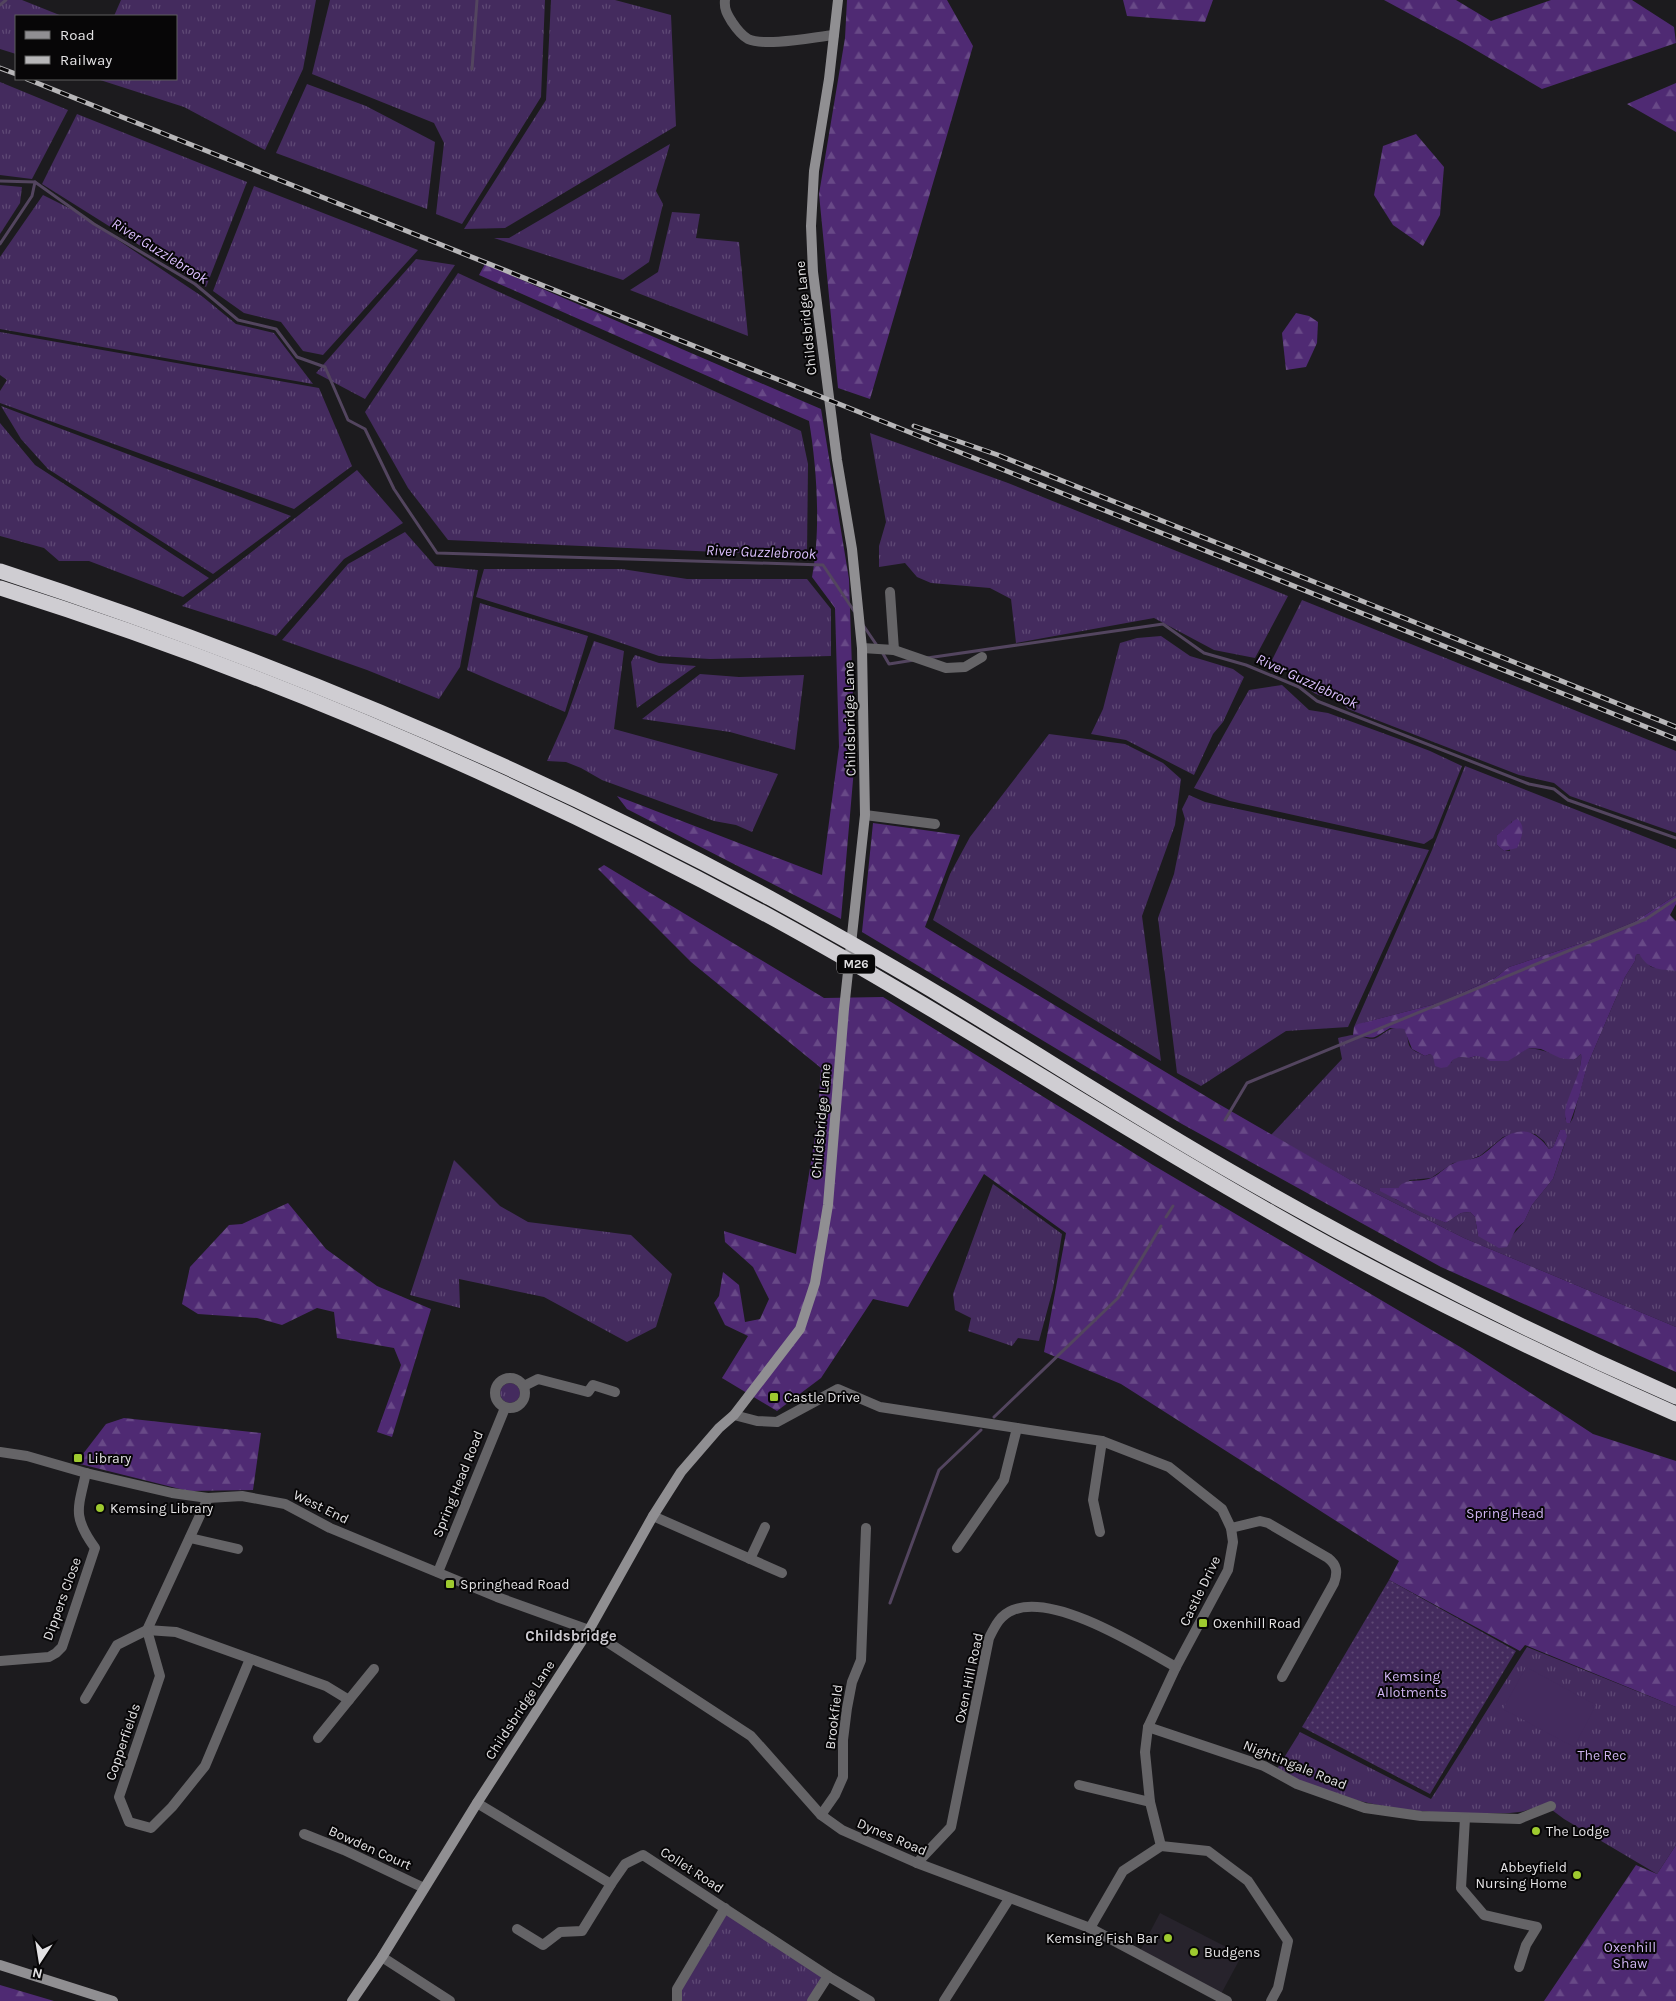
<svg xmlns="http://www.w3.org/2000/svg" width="1676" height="2001" viewBox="0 0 1676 2001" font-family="Karla,sans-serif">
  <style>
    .built { fill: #27232c }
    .grass { fill: url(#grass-tufts); fill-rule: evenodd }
    .forest { fill: url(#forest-firs) }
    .garden { fill: url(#garden-dots) }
    .pitch { fill: #442b5e }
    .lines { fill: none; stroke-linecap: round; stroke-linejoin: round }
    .stream { stroke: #53455f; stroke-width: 3 }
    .street { stroke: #656467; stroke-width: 10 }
    .secondary { stroke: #908f92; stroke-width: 10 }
    .highway { stroke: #cfcdd2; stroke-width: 15 }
    .rail-casing { stroke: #b7b6b8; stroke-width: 5 }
    .rail { stroke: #070607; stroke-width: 3; stroke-dasharray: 9; stroke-linecap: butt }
    .poi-dot { fill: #9eca2f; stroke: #070607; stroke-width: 2 }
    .labels { text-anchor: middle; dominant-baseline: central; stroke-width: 4; stroke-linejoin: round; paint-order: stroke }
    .shield { fill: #070607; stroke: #a1a0a2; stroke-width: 1 }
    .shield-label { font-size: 12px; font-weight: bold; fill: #e3e2e4 }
    .street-label { font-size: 14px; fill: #e3e2e4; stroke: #070607 }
    .poi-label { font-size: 14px; fill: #e3e2e4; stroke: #070607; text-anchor: start }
    .park-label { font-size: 14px; fill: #cfb3f1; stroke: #070607 }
    .water-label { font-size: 15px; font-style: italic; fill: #dbbffe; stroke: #070607 }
    .neighbourhood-label { font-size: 15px; font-weight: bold; fill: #cdcad0; stroke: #070607 }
  </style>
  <defs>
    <pattern id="grass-tufts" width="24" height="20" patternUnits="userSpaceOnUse" patternTransform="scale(1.25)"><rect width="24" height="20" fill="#442b5e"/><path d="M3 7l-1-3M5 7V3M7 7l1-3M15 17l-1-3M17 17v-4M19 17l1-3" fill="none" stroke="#5f4975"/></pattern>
    <pattern id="forest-firs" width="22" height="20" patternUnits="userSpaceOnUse" patternTransform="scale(1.25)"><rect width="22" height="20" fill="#4f2a73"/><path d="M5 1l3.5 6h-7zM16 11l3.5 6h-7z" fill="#684987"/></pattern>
    <pattern id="garden-dots" width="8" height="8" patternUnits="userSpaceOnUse" patternTransform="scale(1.25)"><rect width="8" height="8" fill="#442b5e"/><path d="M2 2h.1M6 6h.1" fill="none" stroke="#5f4975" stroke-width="1.8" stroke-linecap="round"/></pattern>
  </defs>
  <rect width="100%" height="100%" fill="#1c1b1e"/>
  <path class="built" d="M1160 1913 1242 1955 1221 1994 1140 1951Z"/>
  <g class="grass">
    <path d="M0 0H22L62 16H16V54L0 49Z"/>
    <path d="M121 0H316L303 69 265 150 184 107 97 79H176V16H114Z"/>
    <path d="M330 0H545L541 97 462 224 436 214 444 143 434 123 312 74Z"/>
    <path d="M551 0H615L671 15 676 126 505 228 464 229 546 100Z"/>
    <path d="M0 82 68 110 32 179 0 175Z"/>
    <path d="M307 84 366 106 435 142 427 209 276 153Z"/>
    <path d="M77 114 247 182 206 287 42 184Z"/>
    <path d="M670 144 656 191 663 204 649 262 623 280 494 238H509Z"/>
    <path d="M0 185 22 187 20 203 0 234Z"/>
    <path d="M254 186 418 250 323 355 303 351 281 322 244 313 213 291Z"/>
    <path d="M43 195 77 212 94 224 203 297 236 324 274 333 313 384 0 329V257Z"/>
    <path d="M672 212 700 214 696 238 739 242 748 336 630 290 658 272Z"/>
    <path d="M416 259 455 265 365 399 316 373Z"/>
    <path d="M458 273 801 431 808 464 807 556 448 540 408 488 365 412Z"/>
    <path d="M0 332 319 388 352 466 294 509 0 403V391L7 380 0 375Z"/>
    <path d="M1 406 291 516 213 574 48 469 21 439Z"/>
    <path d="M0 423 35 465 209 578 183 597 89 561H59L44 548 0 536Z"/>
    <path d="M870 433 1008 483 1288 596 1255 658 1214 650 1154 618 1016 643 1011 599 990 588 931 583 917 577 905 563 879 567V546L886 522Z"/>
    <path d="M357 470 403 523 344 559 276 636 182 606Z"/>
    <path d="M405 532 435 566 478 570 460 667 439 699 367 670 282 640 348 564Z"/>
    <path d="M484 569H622L687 579H807L831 609V656L710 659 659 656 595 634 476 597Z"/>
    <path d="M1302 600 1676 751V833L1570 796 1554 783 1519 775 1348 709 1336 697C1307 698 1311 685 1292 673 1285 669 1277 667 1270 664Z"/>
    <path d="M480 603 588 636 565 712 467 670Z"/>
    <path d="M1161 636 1190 656 1233 669 1244 677 1223 722 1213 734 1194 775 1126 740 1091 734 1103 709 1120 643 1137 638Z"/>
    <path d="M594 641 624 651 614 729 778 774 752 832 736 825 714 821 602 780 581 768 566 762 547 761 567 716Z"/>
    <path d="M635 655 659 663 696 666 637 708 631 662Z"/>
    <path d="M700 674 739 677 804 675 795 750 730 732 642 719Z"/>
    <path d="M1282 685 1309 710 1328 713 1399 739 1430 751 1462 766 1433 838 1424 844 1230 801 1194 788 1249 690Z"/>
    <path d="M1049 734 1125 744 1163 763 1181 779 1175 825 1142 916 1161 1061 933 920 950 874 970 837Z"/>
    <path d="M1465 766 1676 849V895L1634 922 1591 940 1509 967 1495 978 1439 1003 1366 1022 1354 1027 1432 850ZM1512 821 1510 851H1504L1497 845V835L1507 829Z"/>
    <path d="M1189 795 1205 802 1429 850 1348 1027 1286 1031 1201 1086 1177 1073 1158 918 1174 874 1185 819 1182 809Z"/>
    <path d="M1639 954 1651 967 1676 971V1327L1464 1238 1361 1186 1271 1135 1342 1059 1338 1038C1343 1037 1349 1035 1354 1035 1362 1035 1370 1042 1378 1037 1390 1030 1389 1026 1404 1029 1408 1034 1407 1039 1409 1045 1411 1051 1420 1053 1425 1056L1430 1054 1451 1063 1454 1058 1460 1057 1469 1058 1476 1056 1519 1054 1528 1048C1545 1049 1558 1057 1574 1060L1581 1054C1583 1076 1567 1098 1565 1119L1570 1123 1573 1118 1587 1066 1625 977 1635 961 1636 955ZM1560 1130 1565 1143 1553 1179 1532 1205 1524 1222 1511 1237 1478 1236 1475 1217 1470 1212 1461 1213 1446 1223 1395 1199 1392 1188H1398L1410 1180 1431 1178 1453 1163 1467 1161 1481 1155 1503 1137 1518 1132 1535 1134 1544 1141 1549 1149 1553 1147Z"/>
    <path d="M454 1160 500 1206 528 1222 631 1235 672 1274 656 1327 627 1342 544 1297 459 1279 460 1308 410 1295Z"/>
    <path d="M993 1184 1062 1234 1053 1289 1039 1341 1018 1338 1012 1346 968 1331 971 1318 955 1310 953 1294Z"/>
    <circle cx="510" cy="1393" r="10"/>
    <path d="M1527 1647 1676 1707V1845L1657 1874 1564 1819 1544 1804C1536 1807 1527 1811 1519 1812 1507 1814 1493 1813 1481 1813 1410 1815 1339 1803 1277 1769L1300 1732 1431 1799Z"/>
    <path d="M727 1913 823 1978 809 2001H680V1989Z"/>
  </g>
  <g class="forest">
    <path d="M847 0H947L973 46 870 399 838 388 819 194 845 38Z"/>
    <path d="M1123 0H1213L1205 22 1127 16Z"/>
    <path d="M1384 0H1456L1491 21 1551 0H1632L1674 27 1676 43 1542 89 1462 42Z"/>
    <path d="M1676 83V132L1627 104Z"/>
    <path d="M1416 134 1444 167 1440 215 1423 246 1393 225 1374 195 1383 146Z"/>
    <path d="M485 264 821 409 849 579 855 757 841 919 627 809 617 796 822 875 839 747 835 608 812 577C821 530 817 468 809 421L479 275Z"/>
    <path d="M1296 313 1309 316 1318 322 1317 343 1306 367 1286 370 1282 333Z"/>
    <path d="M1517 819C1527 826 1521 839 1517 848L1504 851 1497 845V835C1505 830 1510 822 1517 819Z"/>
    <path d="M873 823 960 835 925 927 1217 1103 1361 1186 1464 1238 1676 1327V1372L1441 1267 1182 1124 862 932Z"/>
    <path d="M604 865 824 998 883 997 1153 1165 1462 1348 1593 1434 1676 1461V1707L1525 1645 1520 1651 1389 1580 1399 1561 1121 1384 1044 1352 1066 1233 984 1174 908 1307 873 1299 821 1378 777 1411 722 1378 748 1336 725 1325 714 1303 719 1296 723 1272 739 1285 745 1322 760 1319 769 1299 753 1267 725 1242 724 1231 796 1254 817 1125 821 1068 691 962 598 869Z"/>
    <path d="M1676 895V904L1670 915 1676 921V971C1658 969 1649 970 1639 954L1636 955 1635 961 1625 977 1587 1066 1579 1097 1570 1123H1567C1558 1107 1584 1075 1581 1054L1574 1060 1560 1058 1541 1049 1529 1048 1508 1061H1490L1483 1057 1476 1056 1469 1058 1460 1057 1454 1059 1447 1067 1441 1068 1435 1066 1433 1056 1430 1054 1425 1056 1412 1049 1404 1029 1390 1028C1369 1041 1377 1038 1353 1035L1354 1027 1358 1024 1439 1003 1495 978 1509 967 1591 940 1634 922Z"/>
    <path d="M1560 1130H1565L1567 1136 1553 1179 1532 1205 1524 1222 1516 1229 1507 1247 1499 1248 1478 1236 1475 1217 1470 1212 1461 1213 1446 1223 1422 1213 1380 1191V1188H1398C1407 1176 1421 1184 1433 1177 1440 1174 1445 1167 1452 1164 1461 1159 1472 1161 1482 1155 1494 1147 1501 1135 1517 1132 1531 1129 1541 1138 1549 1149L1553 1147Z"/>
    <path d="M288 1203 326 1249 377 1286 431 1309 392 1437 377 1432 401 1365 394 1348 337 1338 334 1312 317 1308 282 1325 257 1318 198 1314 182 1304 190 1267 229 1225 242 1224Z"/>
    <path d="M124 1418 261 1433 253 1490 188 1491 76 1463 106 1424Z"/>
    <path d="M1676 1845V2001H1544L1636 1865 1657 1874Z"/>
    <path d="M0 1985 54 2001H0Z"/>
  </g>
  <path class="garden" d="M1389 1580 1516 1651 1430 1794 1302 1727Z"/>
  <path class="pitch" d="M1526 1667 1596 1705 1574 1747 1503 1709Z"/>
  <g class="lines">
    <g class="stream">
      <path d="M0 5 6 0"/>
      <path d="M472 69 477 0"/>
      <path d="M0 181 35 182 94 224 195 284 238 320 276 329 297 357 325 367 348 420 365 429 394 489 437 553 823 565 854 611"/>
      <path d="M0 244 32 196 35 182"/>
      <path d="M863 625 878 647"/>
      <path d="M882 652 889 664 914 660"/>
      <path d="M927 658 1163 624 1204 653 1246 665 1299 687 1317 701 1529 784 1554 789 1568 800 1676 838"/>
      <path d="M1225 1120 1247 1083 1646 919 1676 899"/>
      <path d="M1166 1217 1173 1206"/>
      <path d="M994 1417 1118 1298 1161 1226"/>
      <path d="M890 1603 939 1470 981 1430"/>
    </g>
    <g class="street">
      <path d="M725 0C724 9 727 14 732 22 736 28 741 35 748 39 765 47 814 37 834 35"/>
      <path d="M890 592 894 650"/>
      <path d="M862 648 894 650 946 668 965 667 982 657"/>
      <path d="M865 815 935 824"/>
      <circle cx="510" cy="1393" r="15"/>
      <path d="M524 1386 538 1379 588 1392 593 1385 615 1392"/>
      <path d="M734 1415 757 1421 777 1422 838 1389 880 1407 1102 1441 1169 1467 1222 1509 1231 1528 1233 1542 1228 1570 1176 1667 1148 1727 1145 1752 1150 1802 1161 1846"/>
      <path d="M0 1452 27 1456 86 1473 172 1493 208 1498 242 1496 285 1504 330 1528 497 1597 589 1630 751 1736 821 1815 842 1830 917 1863 1090 1928 1227 2001"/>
      <path d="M208 1498 147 1630 176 1632 326 1686 349 1700"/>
      <path d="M653 1516 782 1573"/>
      <path d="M1231 1528 1260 1521 1268 1523 1328 1558C1337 1565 1338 1572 1334 1583L1282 1677"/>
      <path d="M1100 1532 1093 1500 1102 1441"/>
      <path d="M190 1538 238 1549"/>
      <path d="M957 1548 1004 1480 1017 1428"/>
      <path d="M750 1559 765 1527"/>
      <path d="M438 1572 505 1408"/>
      <path d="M0 1661 49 1657 56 1653 62 1647 95 1548C72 1516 78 1509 86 1473"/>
      <path d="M85 1699 117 1645 147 1630 160 1676 119 1797 129 1822 151 1828 172 1807 205 1766 250 1659"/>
      <path d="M1148 1727 1264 1766 1297 1784 1365 1808 1421 1816 1519 1819 1551 1806"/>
      <path d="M318 1738 374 1669"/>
      <path d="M1079 1785 1150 1802"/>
      <path d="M477 1803 611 1884 625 1864 643 1855 828 1976 870 2001"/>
      <path d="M821 1815 835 1795 843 1777V1740L847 1708 852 1682 861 1660 866 1528"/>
      <path d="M1465 1818 1461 1888 1484 1915 1537 1927 1526 1945 1519 1967"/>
      <path d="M304 1834 344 1850 424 1888"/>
      <path d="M917 1863 951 1827 989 1638C995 1626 1000 1615 1013 1610 1055 1593 1140 1647 1176 1667"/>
      <path d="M1090 1928 1123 1871 1161 1846 1208 1851 1248 1881 1288 1941 1278 1988 1271 2001"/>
      <path d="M517 1929 543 1945 560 1932 582 1931 611 1884"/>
      <path d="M382 1957 450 2001"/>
      <path d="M677 2001V1989L725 1908"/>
      <path d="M812 2001 828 1976"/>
      <path d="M944 2001 1009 1899"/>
    </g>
    <g class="secondary">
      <path d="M0 1965 113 2001"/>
      <path d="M352 2001 382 1957 477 1803 589 1630 653 1516 681 1472 719 1428 734 1415 800 1329 815 1283 828 1205 844 1009 865 815 862 648 852 549 837 460 813 272 811 226 814 171 829 79 838 0"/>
    </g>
    <g class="highway">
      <path d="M0 571C266 658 524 765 770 898 830 931 891 965 950 1001 1041 1056 1131 1114 1223 1167 1370 1252 1521 1329 1676 1397"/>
      <path d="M0 588C269 673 530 786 778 921 946 1013 1105 1119 1272 1213 1403 1288 1538 1353 1676 1414"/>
    </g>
    <defs>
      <g id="rail">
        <path d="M0 68 16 74"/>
        <path d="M27 79 1676 739"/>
        <path d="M914 426 998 455 1676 727"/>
      </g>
    </defs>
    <use href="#rail" class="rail-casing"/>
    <use href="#rail" class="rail"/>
  </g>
  <g class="poi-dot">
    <rect x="769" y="1392" width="10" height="10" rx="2.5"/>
    <rect x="73" y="1453" width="10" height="10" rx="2.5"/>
    <circle cx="100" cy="1508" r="5"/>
    <rect x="445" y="1579" width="10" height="10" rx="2.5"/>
    <rect x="1198" y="1618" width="10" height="10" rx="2.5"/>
    <circle cx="1536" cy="1831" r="5"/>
    <circle cx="1577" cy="1875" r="5"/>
    <circle cx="1168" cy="1938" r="5"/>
    <circle cx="1194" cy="1952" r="5"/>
  </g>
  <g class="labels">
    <rect class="shield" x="837" y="954.5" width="38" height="19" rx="4"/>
    <g class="shield-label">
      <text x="856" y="964">M26</text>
    </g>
    <g class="street-label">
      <text transform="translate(806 318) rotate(-96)">Childsbridge Lane</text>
      <text transform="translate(850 719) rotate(-91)">Childsbridge Lane</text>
      <text transform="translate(821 1121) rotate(-85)">Childsbridge Lane</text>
      <text transform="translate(458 1484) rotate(-68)">Spring Head Road</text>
      <text transform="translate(321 1507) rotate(26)">West End</text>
      <text transform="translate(1200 1591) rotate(-64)">Castle Drive</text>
      <text transform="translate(62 1599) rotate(-70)">Dippers Close</text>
      <text transform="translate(969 1678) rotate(-78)">Oxen Hill Road</text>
      <text transform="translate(520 1710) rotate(-57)">Childsbridge Lane</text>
      <text transform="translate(834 1717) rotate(-83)">Brookfield</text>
      <text transform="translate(123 1742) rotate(-71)">Copperfields</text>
      <text transform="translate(1295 1765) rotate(22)">Nightingale Road</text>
      <text transform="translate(892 1837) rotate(23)">Dynes Road</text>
      <text transform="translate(370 1848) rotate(24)">Bowden Court</text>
      <text transform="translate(692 1870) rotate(33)">Collet Road</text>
    </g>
    <g class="poi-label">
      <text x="784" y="1397">Castle Drive</text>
      <text x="88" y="1458">Library</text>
      <text x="110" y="1508">Kemsing Library</text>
      <text x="460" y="1584">Springhead Road</text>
      <text x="1213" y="1623">Oxenhill Road</text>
      <text x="1546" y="1831">The Lodge</text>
      <text x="1567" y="1867" text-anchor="end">Abbeyfield<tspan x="1567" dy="16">Nursing Home</tspan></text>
      <text x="1158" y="1938" text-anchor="end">Kemsing Fish Bar</text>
      <text x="1204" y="1952">Budgens</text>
    </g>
    <g class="park-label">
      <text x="1505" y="1513">Spring Head</text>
      <text x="1412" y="1676">Kemsing<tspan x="1412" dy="16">Allotments</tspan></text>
      <text x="1602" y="1755">The Rec</text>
      <text x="1630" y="1947">Oxenhill<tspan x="1630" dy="16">Shaw</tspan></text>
    </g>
    <g class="water-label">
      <text transform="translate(160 251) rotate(32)">River Guzzlebrook</text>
      <text transform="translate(761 552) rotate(2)">River Guzzlebrook</text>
      <text transform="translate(1307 681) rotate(25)">River Guzzlebrook</text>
    </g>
    <g class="neighbourhood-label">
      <text x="571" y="1636">Childsbridge</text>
    </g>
  </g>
  <rect x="15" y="15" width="162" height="65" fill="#070607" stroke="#5f5e5f"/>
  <rect x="25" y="31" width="25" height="8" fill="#908f92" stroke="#5f5e5f"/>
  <text x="60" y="40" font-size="15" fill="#e3e2e4">Road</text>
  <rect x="25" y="56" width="25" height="8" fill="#b7b6b8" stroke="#5f5e5f"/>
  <text x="60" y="65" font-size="15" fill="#e3e2e4">Railway</text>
  <g transform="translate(40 1961) rotate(192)" stroke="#070607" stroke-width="4" paint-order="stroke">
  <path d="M0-4L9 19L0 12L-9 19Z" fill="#e3e2e4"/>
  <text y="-8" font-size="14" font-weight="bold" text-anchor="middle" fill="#e3e2e4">N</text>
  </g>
</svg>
